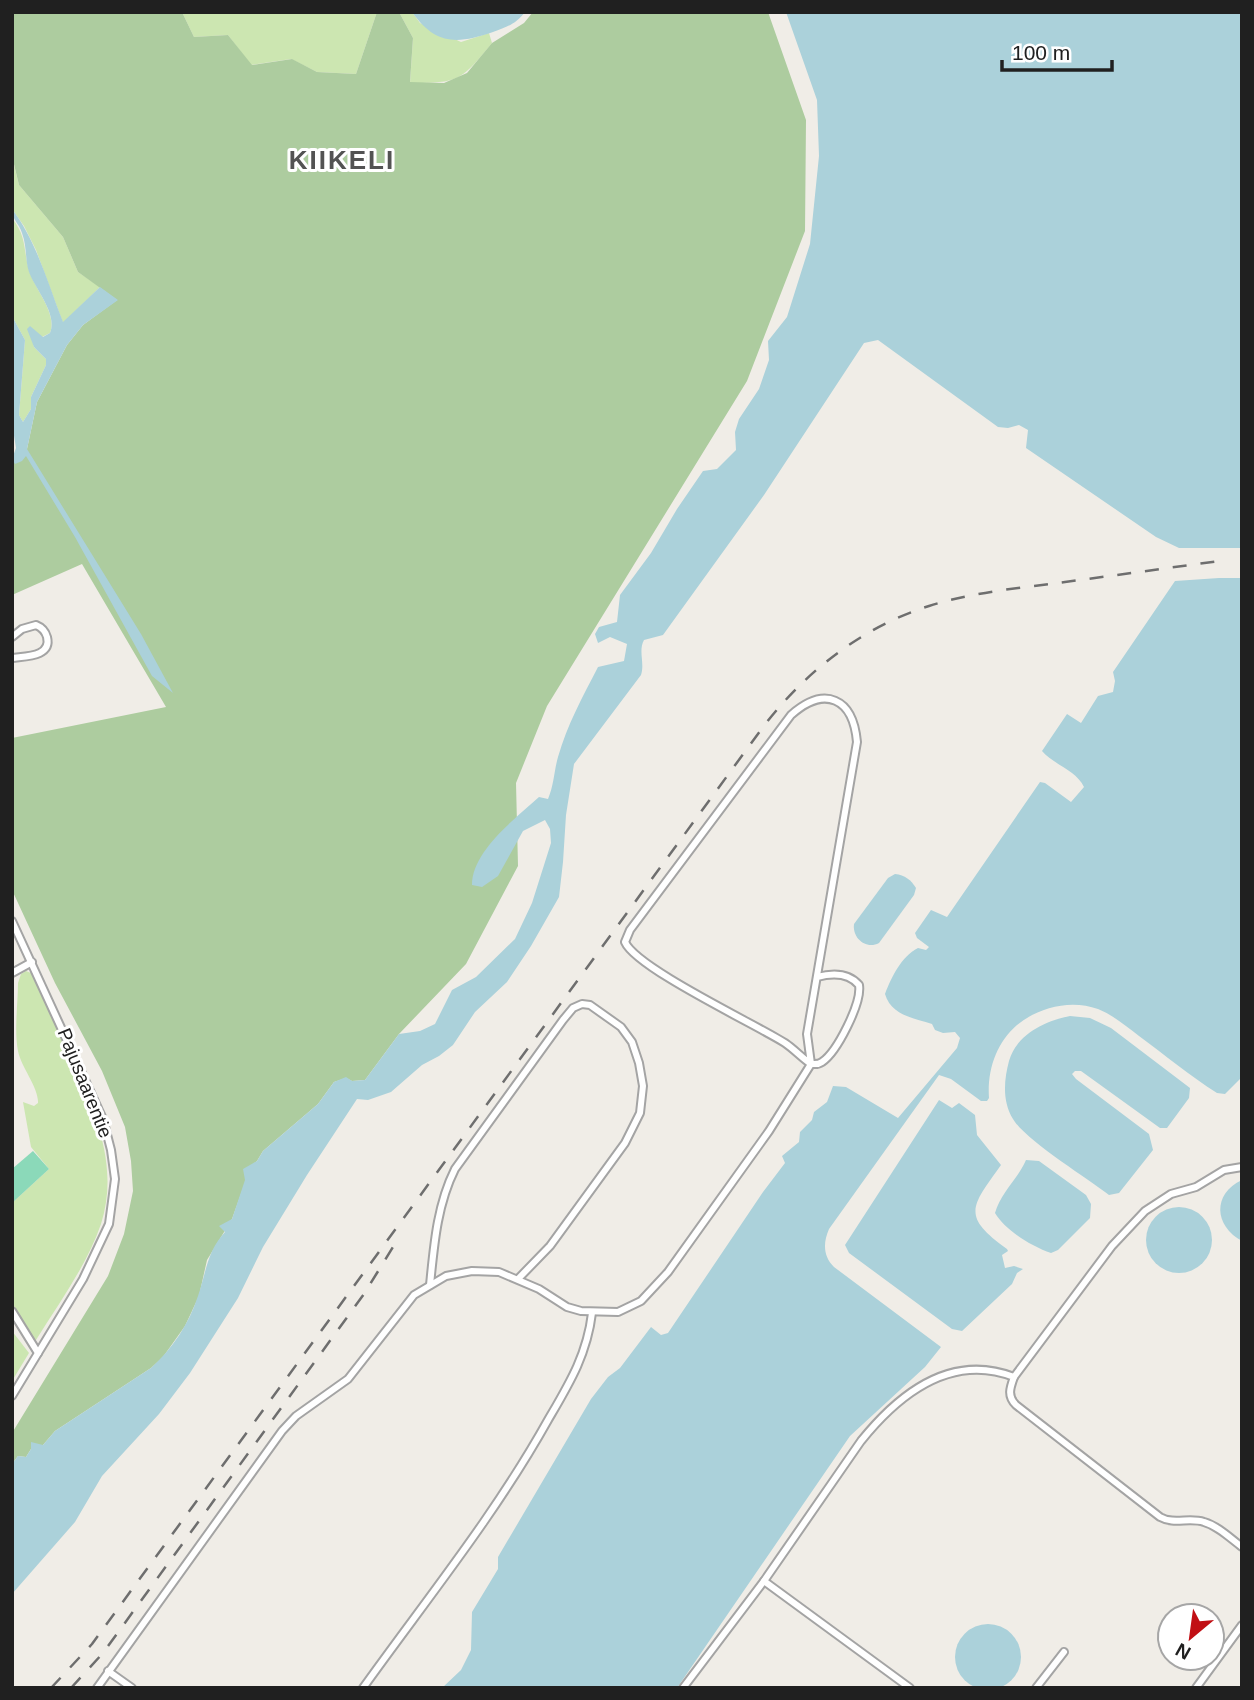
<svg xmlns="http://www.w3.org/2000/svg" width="1254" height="1700" viewBox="0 0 1254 1700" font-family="Helvetica,sans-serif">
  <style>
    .grass { fill: #cce6b1 }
    .forest { fill: #adcc9f }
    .pitch { fill: #8bd9b9 }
    .water { fill: #abd1da }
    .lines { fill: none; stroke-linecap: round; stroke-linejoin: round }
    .minor-casing { stroke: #a4a4a4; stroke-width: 10 }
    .minor { stroke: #fff; stroke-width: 6 }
    .rail { stroke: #6e6e6e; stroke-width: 2.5; stroke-dasharray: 14 14; stroke-linecap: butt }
    .labels { text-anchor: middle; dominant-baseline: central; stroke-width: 6; stroke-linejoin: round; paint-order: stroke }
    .street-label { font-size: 19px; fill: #202020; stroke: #fff }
    .district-label { font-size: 26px; font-weight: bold; letter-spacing: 2px; fill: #535353; stroke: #fff }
  </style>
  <rect width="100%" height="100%" fill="#f0ede7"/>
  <g class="grass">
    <path d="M182 12H377L356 74 317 72 291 59 251 65 228 35 194 37Z"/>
    <path d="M399 12H412L420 23 461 42 489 33 492 43C461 81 459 83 410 83L413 38Z"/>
    <path d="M12 157 19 185 63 237 78 272 100 287 63 323 36 250 24 226 12 209Z"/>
    <path d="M12 218C27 237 23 249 29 270 34 288 58 314 50 333L42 337 30 327 34 347 46 359V365L31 397V409L23 422 19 415 25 340 12 316Z"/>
    <path d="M26 971 31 973C44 1001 57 1028 69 1056 94 1109 120 1164 101 1224 87 1265 59 1303 36 1340H34L12 1303V1203L49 1169 31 1147 23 1102 34 1106 38 1103C39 1088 21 1067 18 1051 14 1030 18 1004 18 983L21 974Z"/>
    <path d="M12 1331 29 1353 12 1381Z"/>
  </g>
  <path class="forest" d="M12 12H182L194 37 228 35 252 65 292 59 317 72 356 74 377 12H399L413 38 410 82 444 83 467 73 492 43 524 23 533 12H768L806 120 805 231 747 381 547 706 516 783 518 866 466 964 399 1034 365 1080 352 1081 346 1078 334 1082 318 1104 263 1151 257 1161 251 1166 232 1219 207 1260 199 1296 185 1326 163 1357 151 1368 55 1431 43 1445 31 1449 26 1457 18 1456 12 1464V1433L108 1276 124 1234 133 1191 131 1161 125 1127 102 1071 55 983 12 890V738L166 707 82 564 12 595V458L27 449 37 402 67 345 83 325 117 300 78 272 63 237 19 185 12 156Z"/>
  <path class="pitch" d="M33 1151 49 1169 12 1203V1169Z"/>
  <g class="water">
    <path d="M412 12H525C516 24 507 27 493 32 458 44 436 46 412 12Z"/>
    <path d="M786 12H1242V548H1179L1156 537 1026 448 1028 430 1019 425 1008 428 998 427 878 340 864 343 764 495 663 635 644 640C638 651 645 663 641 675L574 764 566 815 563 862 559 897 531 946 507 982 475 1012 453 1045 439 1056 422 1065 391 1092 368 1100 357 1099 307 1175 263 1247 238 1298 190 1373 159 1414 102 1476 75 1522 12 1594V1464L18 1456 26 1457 31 1449V1442L43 1445 55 1431 151 1368C172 1349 189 1324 198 1296 206 1273 207 1251 225 1232L219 1226 232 1219 245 1180 243 1169 257 1161 263 1151 318 1104 334 1082 346 1077 352 1081 365 1080 399 1034 420 1031 435 1024 452 990 476 977 515 939 532 903 551 843 550 829 545 820 523 831 498 876 482 887 472 885C472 851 515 819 539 797L548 799C554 785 554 771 558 757 567 725 583 696 598 667L624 661 627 644 610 637 598 643 595 634 599 627 617 622 620 595 651 553 677 509 703 471 717 469 736 450 735 432 739 419 759 389 769 360 768 341 787 317 810 244 819 156 817 100Z"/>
    <path d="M12 209C37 242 48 284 63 322L100 287 118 300 83 325 67 345 37 402 27 449 141 634 173 693 152 676 75 537 26 456 22 461 15 464 12 459 16 448 12 423V316L25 340 19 415 23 422 31 409V397L46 365V359L34 347 27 329 30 326 43 337 50 333C58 314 35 289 29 272 25 260 27 246 22 233 19 223 12 220 12 209Z"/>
    <path d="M1219 578H1242V1077L1225 1094 1217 1093C1190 1076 1165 1055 1139 1036 1126 1026 1113 1015 1098 1009 1071 999 1039 1007 1017 1025 996 1043 987 1071 989 1098L987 1101H981L951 1079 939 1075 829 1229C823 1243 823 1256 834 1267L941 1347 925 1367 850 1436 677 1688H442L461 1670 471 1650 472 1612 498 1569V1557L591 1399 608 1377 620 1368 651 1327 661 1335 668 1333 763 1192 785 1163 782 1156 799 1142 800 1132 812 1120 814 1112 827 1102 833 1086 846 1087 898 1118 957 1048 960 1038 955 1032 943 1033 935 1030 932 1024C913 1018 891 1015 885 994 892 976 901 957 918 948L926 950 929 947 917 938 915 933 931 910 947 917 1040 782 1045 783 1071 802 1084 787C1076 770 1054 765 1042 751L1067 714 1081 723 1098 696 1113 692 1115 681 1113 672 1175 581Z"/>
    <path d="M895 874C905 875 911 880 916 888L914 895 879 943C866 950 852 938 854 924L888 878Z"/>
    <path d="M1070 1016 1090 1018 1111 1028 1190 1088 1189 1098 1167 1128H1160L1081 1071H1075L1072 1074 1076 1079 1149 1134 1153 1150 1119 1193 1109 1195C1087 1178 1025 1140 1013 1119 1002 1101 1004 1080 1009 1061 1017 1034 1045 1021 1070 1016Z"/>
    <path d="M939 1100 952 1108 959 1103 975 1115 977 1135 1001 1165C971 1207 961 1216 1007 1249L1008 1251 1002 1255 1005 1268 1014 1266 1023 1269 1017 1273 1012 1284 962 1331 952 1329 849 1253 845 1245Z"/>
    <path d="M1026 1160 1039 1161 1086 1195 1091 1204 1090 1218 1058 1250 1051 1253C1031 1246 1005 1230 995 1213 1001 1192 1018 1179 1026 1160Z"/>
    <path d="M1242 1180V1241C1214 1226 1212 1194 1242 1180Z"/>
    <circle cx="1179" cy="1240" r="33"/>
    <circle cx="988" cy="1657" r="33"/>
  </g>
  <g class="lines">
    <defs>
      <g id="minor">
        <path d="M12 637 22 629 36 625C41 627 45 630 47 637 52 657 25 656 12 658"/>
        <path d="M12 921 103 1119 111 1150 115 1179 109 1224 83 1279 12 1396"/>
        <path d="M12 973 32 962"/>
        <path d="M430 1285C434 1245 437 1205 455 1169L563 1020 573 1008 582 1004 590 1005 621 1027 632 1042 639 1063 643 1086 640 1113 625 1143 550 1246 518 1279"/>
        <path d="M12 1311 38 1353"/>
        <path d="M1014 1377 1112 1246 1145 1211 1171 1194 1196 1187 1224 1170 1242 1167"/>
        <path d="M764 1581 910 1688"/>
        <path d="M108 1671 132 1688"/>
        <path d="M97 1688 282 1431 296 1416 348 1379 414 1295 446 1276 472 1271 499 1272 539 1289 567 1307 581 1311 618 1312 641 1301 668 1272 769 1131 811 1064 807 1034 857 742C853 698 825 685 791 715L630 930 625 942C636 968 755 1024 785 1043 794 1049 802 1058 811 1064 815 1064 818 1065 822 1062 837 1052 862 1003 859 985 848 972 832 973 817 977"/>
        <path d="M363 1688C426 1600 495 1515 548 1420 569 1384 587 1355 592 1313"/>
        <path d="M683 1688 764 1581 861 1441C898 1395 950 1352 1014 1377 1010 1388 1007 1396 1016 1405L1160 1517C1174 1525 1189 1517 1204 1522 1218 1526 1230 1538 1242 1547"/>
        <path d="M1036 1688 1064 1652"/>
        <path d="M1196 1688 1242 1625"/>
      </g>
    </defs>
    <use href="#minor" class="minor-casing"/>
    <use href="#minor" class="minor"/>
    <g class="rail">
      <path d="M51 1688 92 1644 763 727C805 672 862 627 929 606 973 592 1020 588 1065 582 1117 575 1168 568 1219 561"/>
      <path d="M71 1688 103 1653 364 1294 393 1247"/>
    </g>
  </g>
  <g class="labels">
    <g class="street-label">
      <text transform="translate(85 1083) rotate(68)">Pajusaarentie</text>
    </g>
    <g class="district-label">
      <text x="342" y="160">KIIKELI</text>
    </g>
  </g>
  <rect width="1254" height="1700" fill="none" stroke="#202020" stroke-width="28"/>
  <g transform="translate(1191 1637) rotate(209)"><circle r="33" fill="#ffffff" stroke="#a6a6a6" stroke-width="2"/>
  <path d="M0-5L12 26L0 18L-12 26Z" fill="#c10f14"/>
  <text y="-10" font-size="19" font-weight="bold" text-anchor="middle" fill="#202020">N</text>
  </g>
  <path d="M1002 60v10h110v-10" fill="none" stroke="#202020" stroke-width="3.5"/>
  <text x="1012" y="60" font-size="21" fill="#202020" stroke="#ffffff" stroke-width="5" paint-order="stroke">100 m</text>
</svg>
